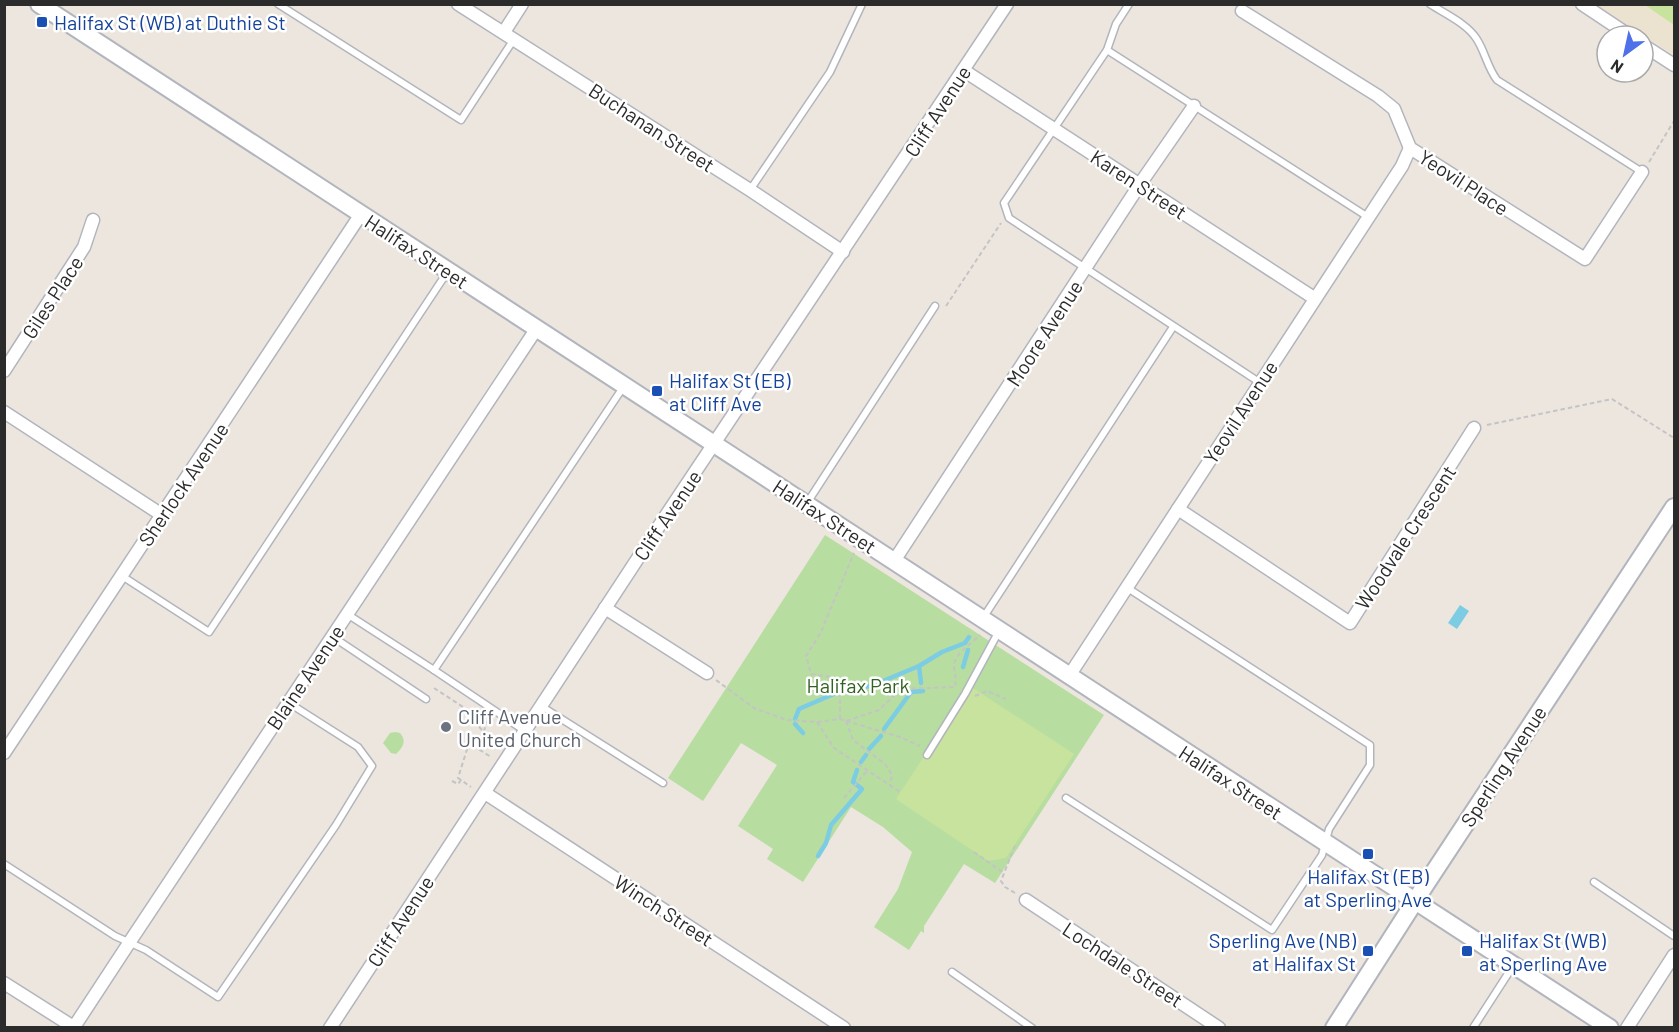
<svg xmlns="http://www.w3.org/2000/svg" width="1679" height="1032" viewBox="0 0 1679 1032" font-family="Barlow,sans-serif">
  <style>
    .education { fill: #ece2d0 }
    .green { fill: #b7dda1 }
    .pitch { fill: #c8e39d }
    .water { fill: #7ccce4 }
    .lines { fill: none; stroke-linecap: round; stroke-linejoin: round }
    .stream { stroke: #7ccce4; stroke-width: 4.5 }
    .lane-casing { stroke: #b2b5bd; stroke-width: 9 }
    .street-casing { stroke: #b2b5bd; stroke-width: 15 }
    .secondary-casing { stroke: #b2b5bd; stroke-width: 20 }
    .path { stroke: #c4c4c4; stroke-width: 2; stroke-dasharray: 4.5 3; stroke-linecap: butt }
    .lane { stroke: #fff; stroke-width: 6 }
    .street { stroke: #fff; stroke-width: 12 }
    .secondary { stroke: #fff; stroke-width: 16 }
    .transit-dot { fill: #1a4fb4; stroke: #fff; stroke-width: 2 }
    .worship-dot { fill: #6b7280; stroke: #fff; stroke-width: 2 }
    .labels { text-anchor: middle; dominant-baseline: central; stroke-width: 5; stroke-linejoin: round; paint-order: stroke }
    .transit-label { font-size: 20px; fill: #164399; stroke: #fff; text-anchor: start }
    .street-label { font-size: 20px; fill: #2b2b2b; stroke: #fff }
    .park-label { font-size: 20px; fill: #316221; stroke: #fff }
    .worship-label { font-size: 20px; fill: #5b616d; stroke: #fff; text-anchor: start }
  </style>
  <rect width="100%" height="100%" fill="#ece6df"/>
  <path class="education" d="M1596 5H1674V55Z"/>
  <g class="green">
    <path d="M825 535 1104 715 995 883 964 864 924 926V933L921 931 909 950 874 927 898 889 912 852 883 827 851 807 803 882 767 859 773 849 738 826 777 765 741 743 703 801 668 778Z"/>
    <path d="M395 732 400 733C407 741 403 747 396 754L391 753 383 743 390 733Z"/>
  </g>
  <g class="pitch">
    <path d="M1645 5H1674V25Z"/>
    <path d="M970 686 1074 754 1006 858 988 861 896 799Z"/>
  </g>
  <path class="water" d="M1460 605 1469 611 1457 629 1448 623Z"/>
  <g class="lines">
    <g class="stream">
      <path d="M963 667 968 650"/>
      <path d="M921 683 919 666 942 652 965 643 969 637"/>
      <path d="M842 688 871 686 919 666"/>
      <path d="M795 719 799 709 836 693"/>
      <path d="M795 724 803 733"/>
      <path d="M884 729 911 692 923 691"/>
      <path d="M869 749 881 736"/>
      <path d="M861 762 866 755"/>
      <path d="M818 856 826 843 831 825 862 789 853 782 857 770"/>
    </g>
    <defs>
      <g id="lane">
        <path d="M278 4 461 120 514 39"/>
        <path d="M1129 4 1116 24 1107 50 1004 203 1009 218 1259 382"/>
        <path d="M1430 4C1445 14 1466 23 1476 38 1485 51 1487 67 1497 80L1642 172"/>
        <path d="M1107 50 1368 217"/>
        <path d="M750 190 830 72 862 4"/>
        <path d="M807 503 935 306"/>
        <path d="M122 576 209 632 448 271"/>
        <path d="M347 614 434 670"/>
        <path d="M983 618 1173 327"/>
        <path d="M333 637 426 699"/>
        <path d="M541 706 663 783"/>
        <path d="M525 731 434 670 624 386"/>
        <path d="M927 755 965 694 999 631"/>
        <path d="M1066 798 1272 930 1322 855 1329 829 1370 765V745L1126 587"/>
        <path d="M4 864 115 936 146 950 218 997 336 825 372 766 358 747 289 703"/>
        <path d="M1594 882 1674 936"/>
        <path d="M952 972 1032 1028"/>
        <path d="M1473 1028 1513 966"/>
      </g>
      <g id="street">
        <path d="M458 4 750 190 843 252"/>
        <path d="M1582 4 1630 36"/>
        <path d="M1242 11 1378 96 1394 109 1410 148 1585 259 1642 172"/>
        <path d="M504 32 522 4"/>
        <path d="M1643 45 1674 65"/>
        <path d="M963 70 1314 298"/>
        <path d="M4 371 84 247 93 220"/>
        <path d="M4 412 162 515"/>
        <path d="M1178 509 1350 623 1474 428"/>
        <path d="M894 561 1140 184 1194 106"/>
        <path d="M605 608 707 673"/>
        <path d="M1069 676 1402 166 1410 148"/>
        <path d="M4 753 361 214"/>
        <path d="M485 793 844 1028"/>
        <path d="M1026 900 1219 1028"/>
        <path d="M4 983 75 1028"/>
        <path d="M74 1027 129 943 537 328"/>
        <path d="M330 1028 663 520 1007 4"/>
        <path d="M1627 1028 1674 955"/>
      </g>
      <g id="secondary">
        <path d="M39 4 1610 1028"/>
        <path d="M1334 1028 1426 884 1674 507"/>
      </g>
    </defs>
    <use href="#lane" class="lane-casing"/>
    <use href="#street" class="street-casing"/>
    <use href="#secondary" class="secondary-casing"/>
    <g class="path">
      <path d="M1649 162 1674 121"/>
      <path d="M946 306 1001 223"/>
      <path d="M1487 425 1612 399 1674 438"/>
      <path d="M716 680 754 708 787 720 817 722 840 719 846 721 879 710 901 689 955 687C957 679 955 675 954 668 953 654 971 644 980 635"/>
      <path d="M434 688 486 722 484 732"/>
      <path d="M975 696 987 691 1006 699"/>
      <path d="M840 719V691L830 677 811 674 806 656 820 634 854 553"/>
      <path d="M474 721 497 747"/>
      <path d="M846 721 900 737 920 746"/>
      <path d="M846 721 853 740 885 764 892 775 890 785"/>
      <path d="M817 722 834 748 900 792"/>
      <path d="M461 780 458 778 469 743 491 757"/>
      <path d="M452 781 458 784 461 780 471 787"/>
      <path d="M844 798 867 771"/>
      <path d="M974 852 1004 873"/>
      <path d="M1015 893 1005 887 1001 881 1016 843"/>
    </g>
    <use href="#lane" class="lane"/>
    <use href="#street" class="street"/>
    <use href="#secondary" class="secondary"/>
  </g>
  <g class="transit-dot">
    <rect x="36" y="16" width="12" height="12" rx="3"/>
    <rect x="651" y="385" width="12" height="12" rx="3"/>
    <rect x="1362" y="848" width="12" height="12" rx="3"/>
    <rect x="1362" y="945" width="12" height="12" rx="3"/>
    <rect x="1461" y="945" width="12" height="12" rx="3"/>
  </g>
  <circle class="worship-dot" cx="446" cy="727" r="6"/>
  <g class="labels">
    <g class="transit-label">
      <text x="54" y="22">Halifax St (WB) at Duthie St</text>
      <text x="669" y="380">Halifax St (EB)<tspan x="669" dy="23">at Cliff Ave</tspan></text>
      <text x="1368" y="876" text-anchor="middle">Halifax St (EB)<tspan x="1368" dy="23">at Sperling Ave</tspan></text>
      <text x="1356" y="940" text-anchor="end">Sperling Ave (NB)<tspan x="1356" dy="23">at Halifax St</tspan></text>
      <text x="1479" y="940">Halifax St (WB)<tspan x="1479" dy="23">at Sperling Ave</tspan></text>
    </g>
    <g class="street-label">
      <text transform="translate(937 111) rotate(-57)">Cliff Avenue</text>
      <text transform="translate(652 127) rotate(33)">Buchanan Street</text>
      <text transform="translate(1464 182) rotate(33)">Yeovil Place</text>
      <text transform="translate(1139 184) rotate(33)">Karen Street</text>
      <text transform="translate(417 251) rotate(33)">Halifax Street</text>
      <text transform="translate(52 297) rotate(-57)">Giles Place</text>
      <text transform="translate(1044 333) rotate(-57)">Moore Avenue</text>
      <text transform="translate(1240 412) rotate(-57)">Yeovil Avenue</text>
      <text transform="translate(183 484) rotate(-56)">Sherlock Avenue</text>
      <text transform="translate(667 515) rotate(-56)">Cliff Avenue</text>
      <text transform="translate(825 516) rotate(33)">Halifax Street</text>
      <text transform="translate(1405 537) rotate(-57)">Woodvale Crescent</text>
      <text transform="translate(305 677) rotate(-56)">Blaine Avenue</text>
      <text transform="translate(1503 766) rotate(-57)">Sperling Avenue</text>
      <text transform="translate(1231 782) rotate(33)">Halifax Street</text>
      <text transform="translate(664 910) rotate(33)">Winch Street</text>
      <text transform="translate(400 921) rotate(-57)">Cliff Avenue</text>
      <text transform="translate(1123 964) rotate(33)">Lochdale Street</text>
    </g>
    <g class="park-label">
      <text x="858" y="685">Halifax Park</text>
    </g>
    <g class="worship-label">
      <text x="458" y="716">Cliff Avenue<tspan x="458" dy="23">United Church</tspan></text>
    </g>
  </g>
  <rect width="1679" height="1032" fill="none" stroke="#2b2b2b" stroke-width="12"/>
  <g transform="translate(1625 54) rotate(213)"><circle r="28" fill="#ffffff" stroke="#aaaaaa" stroke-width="1.5"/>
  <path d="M0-4.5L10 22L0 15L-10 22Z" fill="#4e71e9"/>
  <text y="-9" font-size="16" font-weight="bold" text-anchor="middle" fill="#2b2b2b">N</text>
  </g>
</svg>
